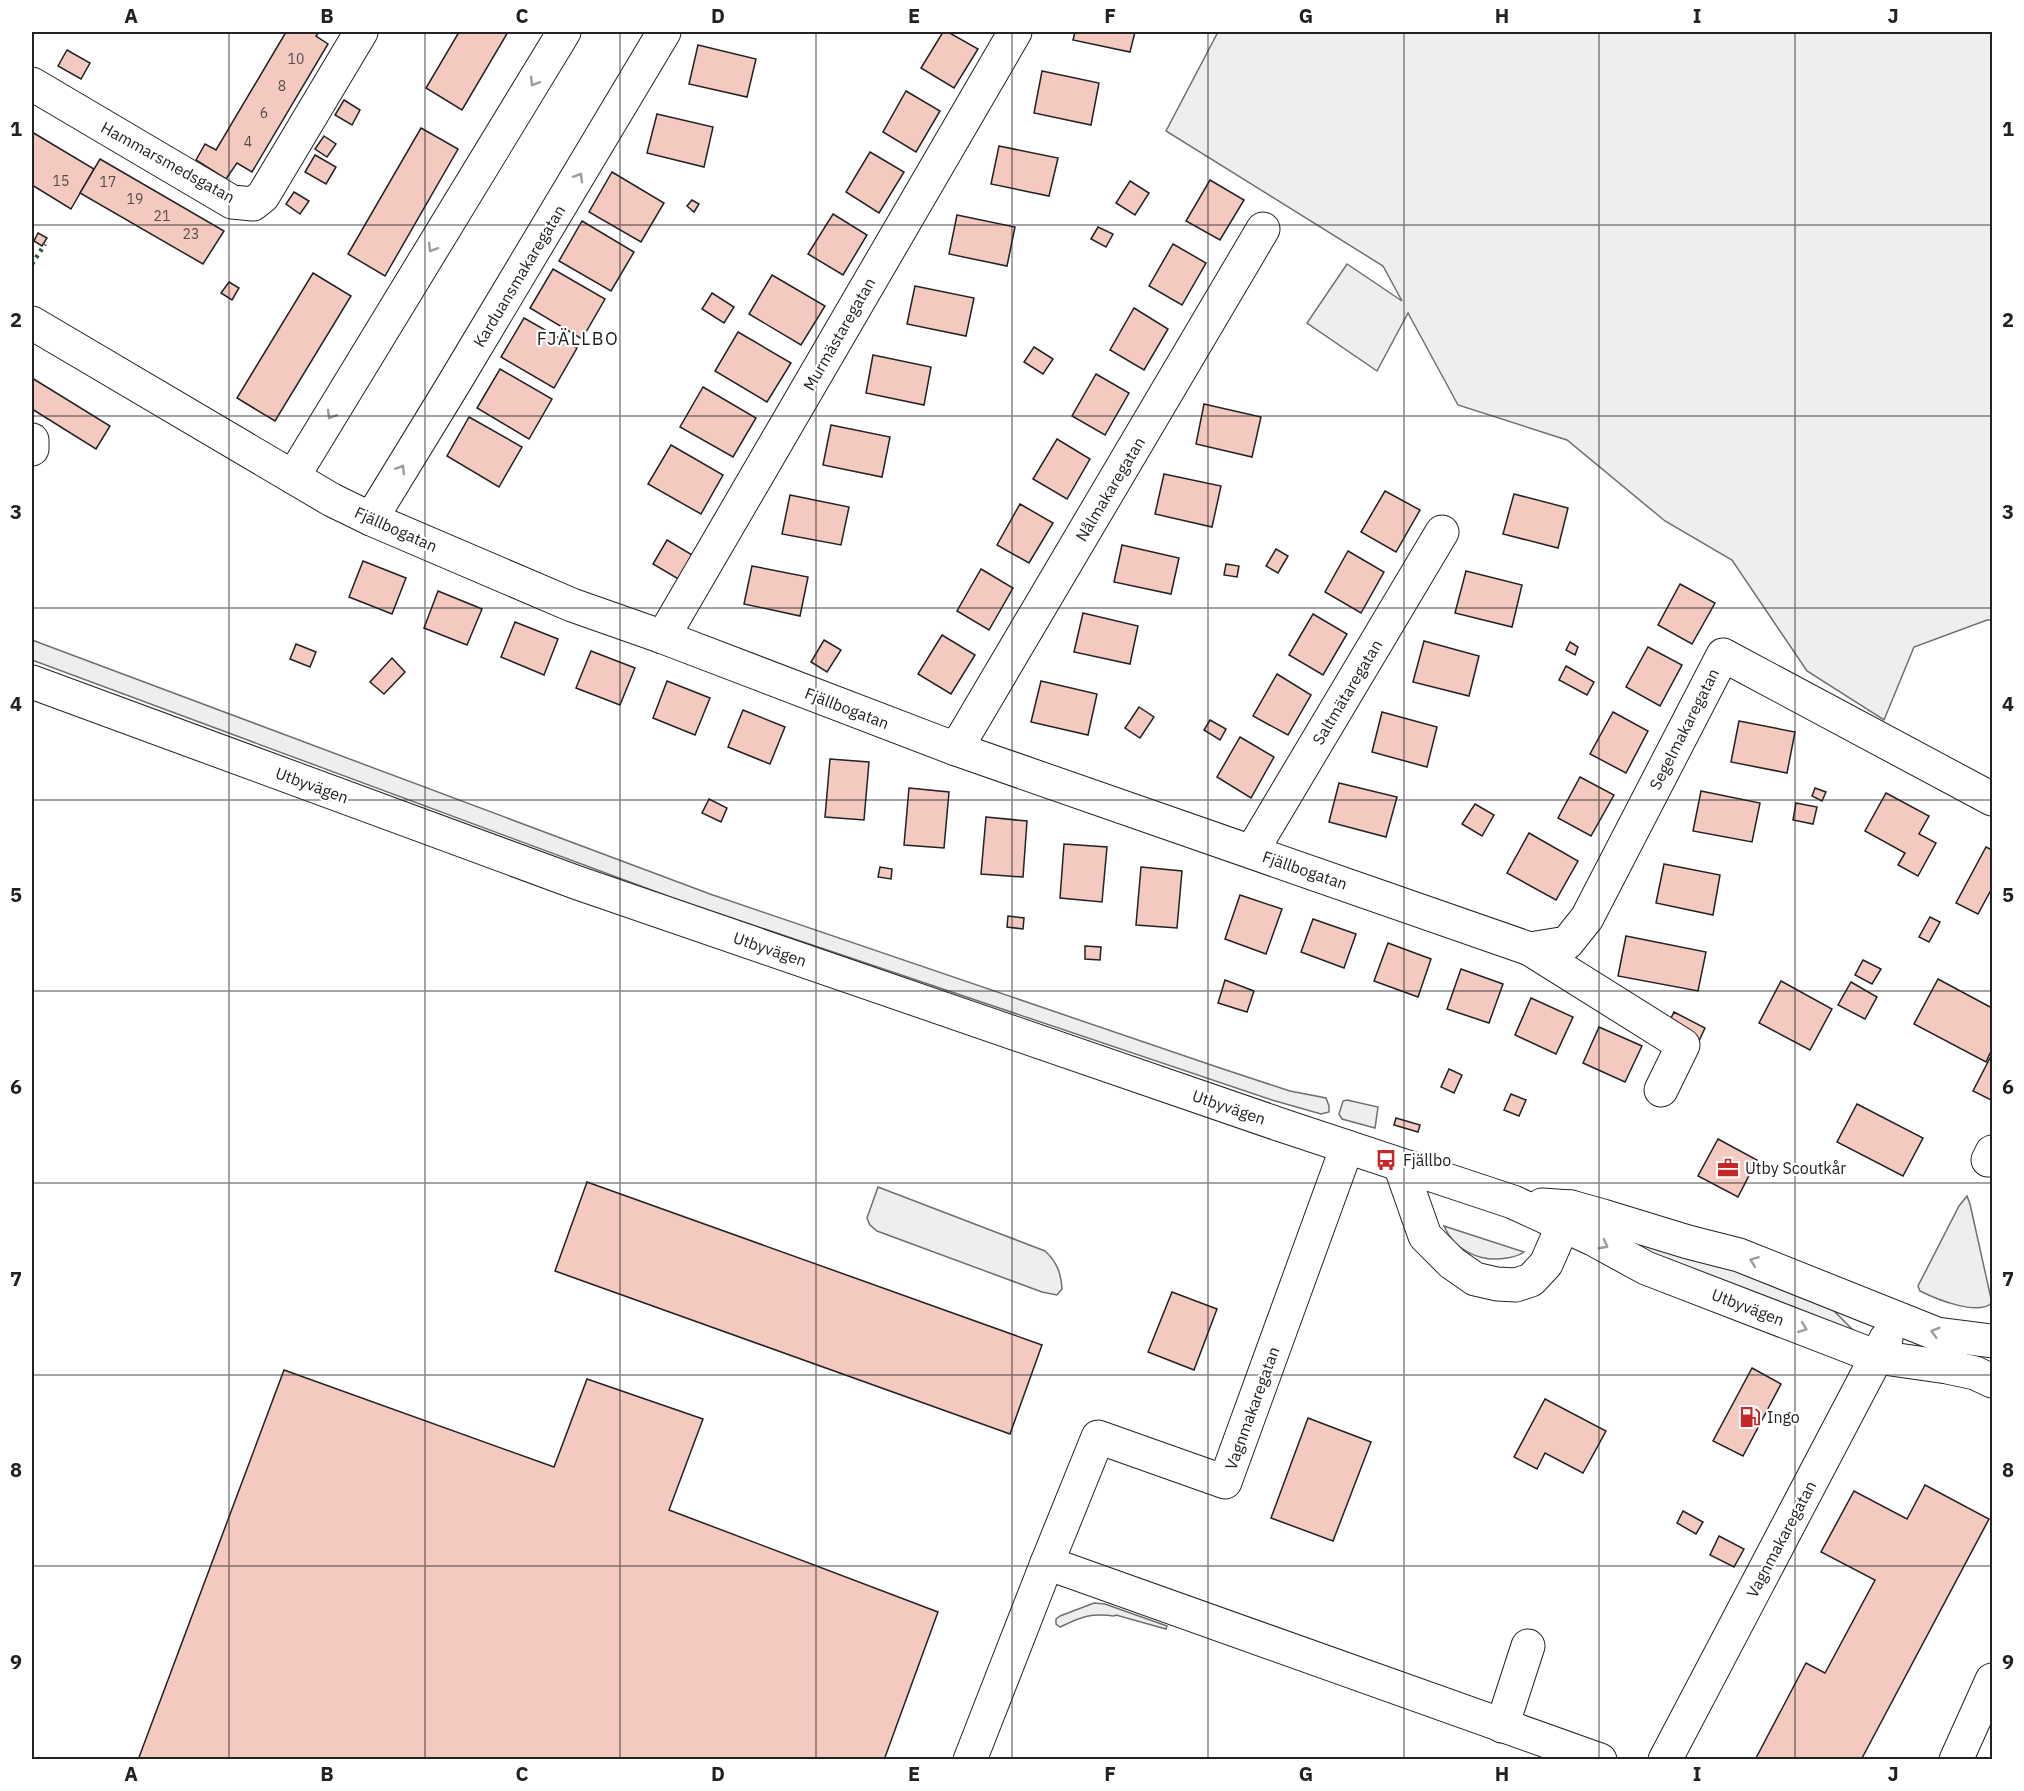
<svg xmlns="http://www.w3.org/2000/svg" width="2024" height="1791" viewBox="0 0 2024 1791" font-family="'IBM Plex Sans',sans-serif">
  <style>
    .green { fill: #eee; stroke: #6f6f6f; stroke-width: 1.5 }
    .building { fill: #f3c9c0; stroke: #222; stroke-width: 1.5 }
    .lines { fill: none; stroke-linecap: round; stroke-linejoin: round }
    .minor-casing { stroke: #222; stroke-width: 35 }
    .minor { stroke: #fff; stroke-width: 33 }
    .hedge { stroke: #2f5e38; stroke-width: 4.5; stroke-dasharray: 3 4.5; stroke-linecap: butt }
    .oneway { stroke: #9c9c9c }
    .grid { fill: none; stroke: #222; stroke-width: 1.5; stroke-opacity: 0.55 }
    .labels { text-anchor: middle; dominant-baseline: central; stroke-width: 4.5; stroke-linejoin: round; paint-order: stroke }
    .number-label { font-size: 14px; fill: #564c4a }
    .street-label { font-size: 16px; fill: #222; stroke: #fff }
    .poi-label { font-size: 16px; fill: #222; stroke: #fff; text-anchor: start }
    .neighbourhood-label { font-size: 18px; letter-spacing: 1.5px; fill: #222; stroke: #fff }
    .neatline { fill: none; stroke: #222; stroke-width: 2 }
    .grid-label { font-size: 20px; text-anchor: middle; font-weight: bold; fill: #222 }
  </style>
  <rect width="100%" height="100%" fill="#fff"/>
  <g class="green">
    <path d="M1218 32H1992V620H1987L1914 647 1884 720 1807 671 1732 560 1665 521 1567 440 1458 405 1408 313 1377 371 1307 323 1347 264 1402 301 1383 266 1166 131Z"/>
    <path d="M32 640 710 894 1220 1068 1290 1091 1326 1098 1329 1106V1112L1321 1114 1272 1100 673 898 32 660Z"/>
    <path d="M1347 1100 1378 1107 1375 1128 1342 1119 1339 1114 1343 1101Z"/>
    <path d="M878 1187 1045 1251C1057 1262 1061 1273 1062 1289L1057 1295 1042 1292 877 1231 870 1225 867 1218Z"/>
    <path d="M1967 1196 1970 1204 1992 1303C1977 1316 1936 1299 1920 1291L1918 1286 1959 1206Z"/>
    <path d="M1444 1226 1524 1252C1519 1256 1513 1257 1507 1258 1480 1263 1454 1250 1444 1226Z"/>
    <path d="M1607 1226 1716 1259 1830 1307 1852 1329 1851 1333 1631 1249Z"/>
    <path d="M1094 1603 1105 1604 1167 1626 1166 1629 1116 1615 1114 1616C1089 1613 1082 1617 1060 1627L1056 1624V1619L1060 1616Z"/>
  </g>
  <g class="building">
    <path d="M286 32H319L316 36 328 44 252 172 237 163 226 179 196 160 205 144 216 150Z"/>
    <path d="M459 32H508L462 110 426 88Z"/>
    <path d="M943 32H948L978 49 954 88 921 68Z"/>
    <path d="M1075 32H1135L1130 52 1073 40Z"/>
    <path d="M698 45 756 59 747 97 689 84Z"/>
    <path d="M67 50 90 63 81 79 58 66Z"/>
    <path d="M1042 71 1099 83 1091 125 1034 113Z"/>
    <path d="M906 91 940 111 916 152 883 132Z"/>
    <path d="M344 100 360 110 352 125 335 115Z"/>
    <path d="M657 114 713 127 704 167 647 153Z"/>
    <path d="M421 128 458 149 385 276 348 254Z"/>
    <path d="M32 132 94 169 71 209 32 185Z"/>
    <path d="M324 136 336 144 327 157 315 149Z"/>
    <path d="M999 146 1058 158 1049 196 991 184Z"/>
    <path d="M870 152 904 172 879 213 846 192Z"/>
    <path d="M315 155 336 167 326 184 305 172Z"/>
    <path d="M100 159 224 231 203 264 80 193Z"/>
    <path d="M612 172 664 203 641 242 589 212Z"/>
    <path d="M1210 180 1244 200 1220 240 1186 221Z"/>
    <path d="M1130 181 1149 193 1135 215 1116 203Z"/>
    <path d="M294 192 309 201 300 214 286 204Z"/>
    <path d="M692 200 699 204 694 212 687 206Z"/>
    <path d="M833 214 867 235 843 275 808 254Z"/>
    <path d="M957 215 1015 227 1007 266 949 254Z"/>
    <path d="M582 221 634 252 611 291 559 261Z"/>
    <path d="M1098 227 1113 234 1106 247 1091 239Z"/>
    <path d="M38 233 47 238 42 246 34 241Z"/>
    <path d="M1173 244 1206 263 1182 305 1149 286Z"/>
    <path d="M553 269 605 299 582 339 530 308Z"/>
    <path d="M313 273 351 296 275 421 237 398Z"/>
    <path d="M772 275 825 306 801 345 749 314Z"/>
    <path d="M229 282 239 288 232 300 221 293Z"/>
    <path d="M915 286 974 298 966 336 907 324Z"/>
    <path d="M712 293 734 307 724 323 702 309Z"/>
    <path d="M1134 308 1168 329 1144 370 1110 350Z"/>
    <path d="M524 318 577 348 554 388 501 357Z"/>
    <path d="M738 332 791 363 767 402 715 371Z"/>
    <path d="M1034 347 1053 359 1043 374 1024 362Z"/>
    <path d="M873 355 931 367 924 405 866 393Z"/>
    <path d="M500 369 552 399 529 439 477 408Z"/>
    <path d="M1096 374 1129 393 1105 435 1072 416Z"/>
    <path d="M32 378 110 426 96 449 32 409Z"/>
    <path d="M703 387 756 418 733 457 680 427Z"/>
    <path d="M1204 404 1261 417 1252 457 1196 444Z"/>
    <path d="M469 417 522 447 499 487 447 456Z"/>
    <path d="M831 425 890 437 882 477 823 465Z"/>
    <path d="M1057 439 1090 459 1067 499 1033 479Z"/>
    <path d="M671 445 723 475 701 514 648 484Z"/>
    <path d="M1164 474 1221 486 1212 527 1155 514Z"/>
    <path d="M1385 491 1420 510 1396 552 1361 532Z"/>
    <path d="M1514 494 1568 508 1558 548 1503 534Z"/>
    <path d="M790 495 849 507 841 545 782 534Z"/>
    <path d="M1020 504 1053 523 1029 563 997 545Z"/>
    <path d="M667 540 694 556 680 580 653 564Z"/>
    <path d="M1122 545 1179 558 1171 594 1114 582Z"/>
    <path d="M1276 549 1288 556 1278 573 1266 566Z"/>
    <path d="M1348 551 1384 572 1361 613 1325 592Z"/>
    <path d="M363 561 406 578 392 614 349 597Z"/>
    <path d="M1226 564 1239 566 1237 577 1224 575Z"/>
    <path d="M752 566 808 577 800 616 744 604Z"/>
    <path d="M981 569 1013 588 989 630 957 611Z"/>
    <path d="M1466 571 1522 585 1512 627 1455 613Z"/>
    <path d="M1680 584 1715 603 1692 644 1658 625Z"/>
    <path d="M438 591 482 609 467 645 424 628Z"/>
    <path d="M1083 613 1138 626 1130 664 1074 652Z"/>
    <path d="M1313 614 1347 634 1323 675 1289 655Z"/>
    <path d="M515 622 558 639 544 675 501 657Z"/>
    <path d="M942 635 975 655 951 694 918 674Z"/>
    <path d="M824 640 841 650 827 672 811 662Z"/>
    <path d="M1424 641 1479 656 1469 696 1413 682Z"/>
    <path d="M1570 642 1578 647 1575 655 1566 650Z"/>
    <path d="M296 644 316 652 310 667 290 659Z"/>
    <path d="M1648 647 1682 665 1660 706 1626 687Z"/>
    <path d="M591 651 635 668 620 705 576 688Z"/>
    <path d="M392 658 405 672 384 694 370 682Z"/>
    <path d="M1566 666 1594 682 1587 695 1559 680Z"/>
    <path d="M1277 674 1311 695 1288 735 1253 716Z"/>
    <path d="M667 681 710 698 695 735 653 718Z"/>
    <path d="M1041 681 1097 694 1088 735 1031 722Z"/>
    <path d="M1139 707 1154 717 1140 738 1125 728Z"/>
    <path d="M743 710 785 727 770 764 728 747Z"/>
    <path d="M1382 712 1437 727 1427 767 1372 752Z"/>
    <path d="M1613 712 1648 731 1626 773 1590 754Z"/>
    <path d="M1210 720 1226 729 1220 740 1204 730Z"/>
    <path d="M1739 721 1795 732 1787 773 1731 762Z"/>
    <path d="M1240 737 1274 757 1251 798 1217 777Z"/>
    <path d="M830 759 869 762 864 820 825 817Z"/>
    <path d="M1580 777 1614 795 1591 836 1558 818Z"/>
    <path d="M1339 783 1397 797 1386 837 1329 822Z"/>
    <path d="M909 788 949 792 944 848 904 845Z"/>
    <path d="M1815 788 1826 792 1822 801 1812 796Z"/>
    <path d="M1701 791 1760 803 1752 842 1693 831Z"/>
    <path d="M1886 793 1929 816 1919 834 1936 843 1918 876 1898 865 1905 853 1865 831Z"/>
    <path d="M709 799 727 808 721 822 702 813Z"/>
    <path d="M1796 803 1817 807 1813 824 1793 820Z"/>
    <path d="M1475 804 1494 815 1482 836 1462 824Z"/>
    <path d="M986 817 1027 821 1023 877 981 874Z"/>
    <path d="M1529 833 1578 861 1556 900 1507 873Z"/>
    <path d="M1064 844 1107 847 1102 902 1060 898Z"/>
    <path d="M1986 847 1992 850V888L1978 914 1956 903Z"/>
    <path d="M1664 864 1720 875 1713 915 1656 903Z"/>
    <path d="M880 867 892 869 891 879 878 877Z"/>
    <path d="M1141 867 1182 871 1177 928 1136 925Z"/>
    <path d="M1240 895 1282 909 1266 954 1225 939Z"/>
    <path d="M1008 916 1024 918 1023 929 1007 927Z"/>
    <path d="M1930 917 1940 922 1929 942 1919 937Z"/>
    <path d="M1313 919 1356 934 1344 968 1301 952Z"/>
    <path d="M1626 936 1706 952 1698 991 1618 976Z"/>
    <path d="M1388 943 1431 959 1418 997 1374 981Z"/>
    <path d="M1085 946 1101 947 1100 960 1085 959Z"/>
    <path d="M1863 960 1881 969 1872 984 1855 975Z"/>
    <path d="M1461 969 1503 984 1489 1023 1447 1009Z"/>
    <path d="M1938 979 1992 1008V1049L1986 1062 1914 1024Z"/>
    <path d="M1225 980 1254 991 1247 1012 1218 1003Z"/>
    <path d="M1781 981 1832 1009 1810 1050 1759 1023Z"/>
    <path d="M1851 982 1877 997 1865 1019 1838 1005Z"/>
    <path d="M1531 998 1573 1017 1556 1054 1515 1035Z"/>
    <path d="M1674 1012 1705 1028 1698 1043 1666 1028Z"/>
    <path d="M1599 1027 1642 1046 1625 1082 1583 1063Z"/>
    <path d="M1990 1058 1992 1059V1097L1991 1100 1973 1091Z"/>
    <path d="M1449 1069 1462 1075 1454 1093 1441 1087Z"/>
    <path d="M1511 1094 1526 1100 1519 1116 1504 1110Z"/>
    <path d="M1857 1104 1923 1138 1903 1176 1837 1142Z"/>
    <path d="M1396 1118 1420 1125 1418 1132 1394 1125Z"/>
    <path d="M1718 1139 1757 1160 1738 1197 1698 1176Z"/>
    <path d="M587 1182 1042 1345 1010 1434 555 1271Z"/>
    <path d="M1172 1292 1217 1309 1194 1370 1148 1352Z"/>
    <path d="M1752 1368 1781 1384 1743 1456 1713 1441Z"/>
    <path d="M284 1370 554 1467 587 1379 703 1419 669 1510 938 1612 884 1760H138Z"/>
    <path d="M1545 1399 1606 1431 1583 1473 1545 1453 1537 1469 1514 1457Z"/>
    <path d="M1308 1418 1371 1442 1333 1541 1271 1518Z"/>
    <path d="M1925 1485 1989 1519 1861 1760H1755L1806 1663 1825 1673 1875 1580 1821 1552 1854 1491 1907 1519Z"/>
    <path d="M1683 1511 1703 1522 1696 1534 1677 1523Z"/>
    <path d="M1719 1536 1744 1549 1734 1567 1710 1555Z"/>
  </g>
  <g class="lines">
    <defs>
      <g id="minor">
        <path d="M32 84 232 202 253 204 263 196 361 32"/>
        <path d="M32 323 332 500 371 519 572 605 663 637 956 749 1530 949 1683 1045 1661 1090"/>
        <path d="M32 440V449"/>
        <path d="M293 477 564 32"/>
        <path d="M371 519 453 385 664 32"/>
        <path d="M663 637 1015 32"/>
        <path d="M32 682 578 883 1284 1126 1513 1202 1593 1239 1646 1268 1877 1357 1947 1367 1975 1373 1992 1381"/>
        <path d="M956 749 1263 229"/>
        <path d="M1252 851 1442 532"/>
        <path d="M1530 949 1567 943 1587 918 1723 655 1992 799"/>
        <path d="M1347 1147 1225 1482 1098 1437 1047 1563 1600 1760"/>
        <path d="M1988 1160 1992 1152"/>
        <path d="M1400 1165 1425 1236 1452 1263 1475 1279 1497 1284 1516 1285 1531 1280 1546 1264 1571 1207"/>
        <path d="M1542 1205 1571 1207 1603 1216 1688 1242 1739 1255 1937 1334 1992 1341"/>
        <path d="M1502 1726 1528 1646"/>
        <path d="M970 1760 1047 1563"/>
        <path d="M1665 1760 1886 1339"/>
        <path d="M1956 1760 1992 1680"/>
      </g>
    </defs>
    <use href="#minor" class="minor-casing"/>
    <use href="#minor" class="minor"/>
    <path class="hedge" d="M32 264 45 244"/>
  </g>
  <defs><path id="oneway-chevron" d="M-2-3.5L2.5 0L-2 3.5" fill="none" stroke-width="1.6" stroke-linecap="round" stroke-linejoin="round" transform="scale(1.5)"/></defs>
  <g class="oneway">
    <use href="#oneway-chevron" transform="translate(534 82) rotate(121)"/>
    <use href="#oneway-chevron" transform="translate(579 177) rotate(-59)"/>
    <use href="#oneway-chevron" transform="translate(432 248) rotate(121)"/>
    <use href="#oneway-chevron" transform="translate(331 415) rotate(121)"/>
    <use href="#oneway-chevron" transform="translate(401 469) rotate(-58)"/>
    <use href="#oneway-chevron" transform="translate(1604 1245) rotate(28)"/>
    <use href="#oneway-chevron" transform="translate(1754 1261) rotate(-159)"/>
    <use href="#oneway-chevron" transform="translate(1803 1328) rotate(21)"/>
    <use href="#oneway-chevron" transform="translate(1935 1332) rotate(-164)"/>
  </g>
  <path class="grid" d="M229 32V1760M425 32V1760M620 32V1760M816 32V1760M1012 32V1760M1208 32V1760M1404 32V1760M1599 32V1760M1795 32V1760M32 225H1992M32 416H1992M32 608H1992M32 800H1992M32 991H1992M32 1183H1992M32 1375H1992M32 1566H1992"/>
  <defs>
    <symbol id="bus-bare" viewBox="-9 -9 18 18"><path d="M-5-6H5V4H4V6H2V4H-2V6H-4V4H-5ZM-3.5-4V0h7V-4ZM-3.5 1.2v1.5H-2V1.2ZM2 1.2v1.5H3.5V1.2Z" fill="#c62828" stroke="#fff" stroke-width="2.5" paint-order="stroke"/></symbol>
    <symbol id="office-bare" viewBox="-9 -9 18 18"><path d="M-6-3h4V-5.5h4V-3h4V5H-6ZM-1-4.5V-3h2v-1.5ZM-6 0V1H6V0Z" fill="#c62828" stroke="#fff" stroke-width="2.5" paint-order="stroke"/></symbol>
    <symbol id="fuel-bare" viewBox="-9 -9 18 18"><path d="M-5.5-6h7V0h2V4h1.3V-2.5L3-4.5l.8-.8L6-3V5H2.5V1h-1V6h-7ZM-4.2-4.7v3.2H.2V-4.7Z" fill="#c62828" stroke="#fff" stroke-width="2.5" paint-order="stroke"/></symbol>
  </defs>
  <g fill-rule="evenodd">
    <use href="#bus-bare" x="1371" y="1145" width="30" height="30"/>
    <use href="#office-bare" x="1713" y="1153" width="30" height="30"/>
    <use href="#fuel-bare" x="1735" y="1402" width="30" height="30"/>
  </g>
  <g class="labels">
    <g class="number-label">
      <text x="296" y="59">10</text>
      <text x="282" y="86">8</text>
      <text x="264" y="113">6</text>
      <text x="248" y="142">4</text>
      <text x="61" y="181">15</text>
      <text x="108" y="182">17</text>
      <text x="135" y="199">19</text>
      <text x="162" y="216">21</text>
      <text x="191" y="234">23</text>
    </g>
    <g class="street-label">
      <text transform="translate(168 162) rotate(29)">Hammarsmedsgatan</text>
      <text transform="translate(519 276) rotate(-59)">Karduansmakaregatan</text>
      <text transform="translate(839 334) rotate(-60)">Murmästaregatan</text>
      <text transform="translate(1110 489) rotate(-59)">Nålmakaregatan</text>
      <text transform="translate(396 529) rotate(24)">Fjällbogatan</text>
      <text transform="translate(1347 692) rotate(-59)">Saltmätaregatan</text>
      <text transform="translate(847 708) rotate(21)">Fjällbogatan</text>
      <text transform="translate(1684 729) rotate(-63)">Segelmakaregatan</text>
      <text transform="translate(312 785) rotate(20)">Utbyvägen</text>
      <text transform="translate(1305 870) rotate(19)">Fjällbogatan</text>
      <text transform="translate(770 949) rotate(19)">Utbyvägen</text>
      <text transform="translate(1229 1107) rotate(19)">Utbyvägen</text>
      <text transform="translate(1748 1307) rotate(21)">Utbyvägen</text>
      <text transform="translate(1252 1408) rotate(-70)">Vagnmakaregatan</text>
      <text transform="translate(1781 1539) rotate(-62)">Vagnmakaregatan</text>
    </g>
    <g class="poi-label">
      <text x="1403" y="1160">Fjällbo</text>
      <text x="1745" y="1168">Utby Scoutkår</text>
      <text x="1767" y="1417">Ingo</text>
    </g>
    <g class="neighbourhood-label">
      <text x="578" y="338">FJÄLLBO</text>
    </g>
  </g>
  <rect width="2024" height="1791" fill="none" stroke="#ffffff" stroke-width="66"/>
  <rect x="33" y="33" width="1958" height="1725" class="neatline"/>
  <g class="grid-label">
    <text x="131" y="23">A</text>
    <text x="327" y="23">B</text>
    <text x="522" y="23">C</text>
    <text x="718" y="23">D</text>
    <text x="914" y="23">E</text>
    <text x="1110" y="23">F</text>
    <text x="1306" y="23">G</text>
    <text x="1502" y="23">H</text>
    <text x="1697" y="23">I</text>
    <text x="1893" y="23">J</text>
    <text x="16" y="136">1</text>
    <text x="2008" y="136">1</text>
    <text x="16" y="327">2</text>
    <text x="2008" y="327">2</text>
    <text x="16" y="519">3</text>
    <text x="2008" y="519">3</text>
    <text x="16" y="711">4</text>
    <text x="2008" y="711">4</text>
    <text x="16" y="902">5</text>
    <text x="2008" y="902">5</text>
    <text x="16" y="1094">6</text>
    <text x="2008" y="1094">6</text>
    <text x="16" y="1286">7</text>
    <text x="2008" y="1286">7</text>
    <text x="16" y="1477">8</text>
    <text x="2008" y="1477">8</text>
    <text x="16" y="1669">9</text>
    <text x="2008" y="1669">9</text>
    <text x="131" y="1781">A</text>
    <text x="327" y="1781">B</text>
    <text x="522" y="1781">C</text>
    <text x="718" y="1781">D</text>
    <text x="914" y="1781">E</text>
    <text x="1110" y="1781">F</text>
    <text x="1306" y="1781">G</text>
    <text x="1502" y="1781">H</text>
    <text x="1697" y="1781">I</text>
    <text x="1893" y="1781">J</text>
  </g>
</svg>
